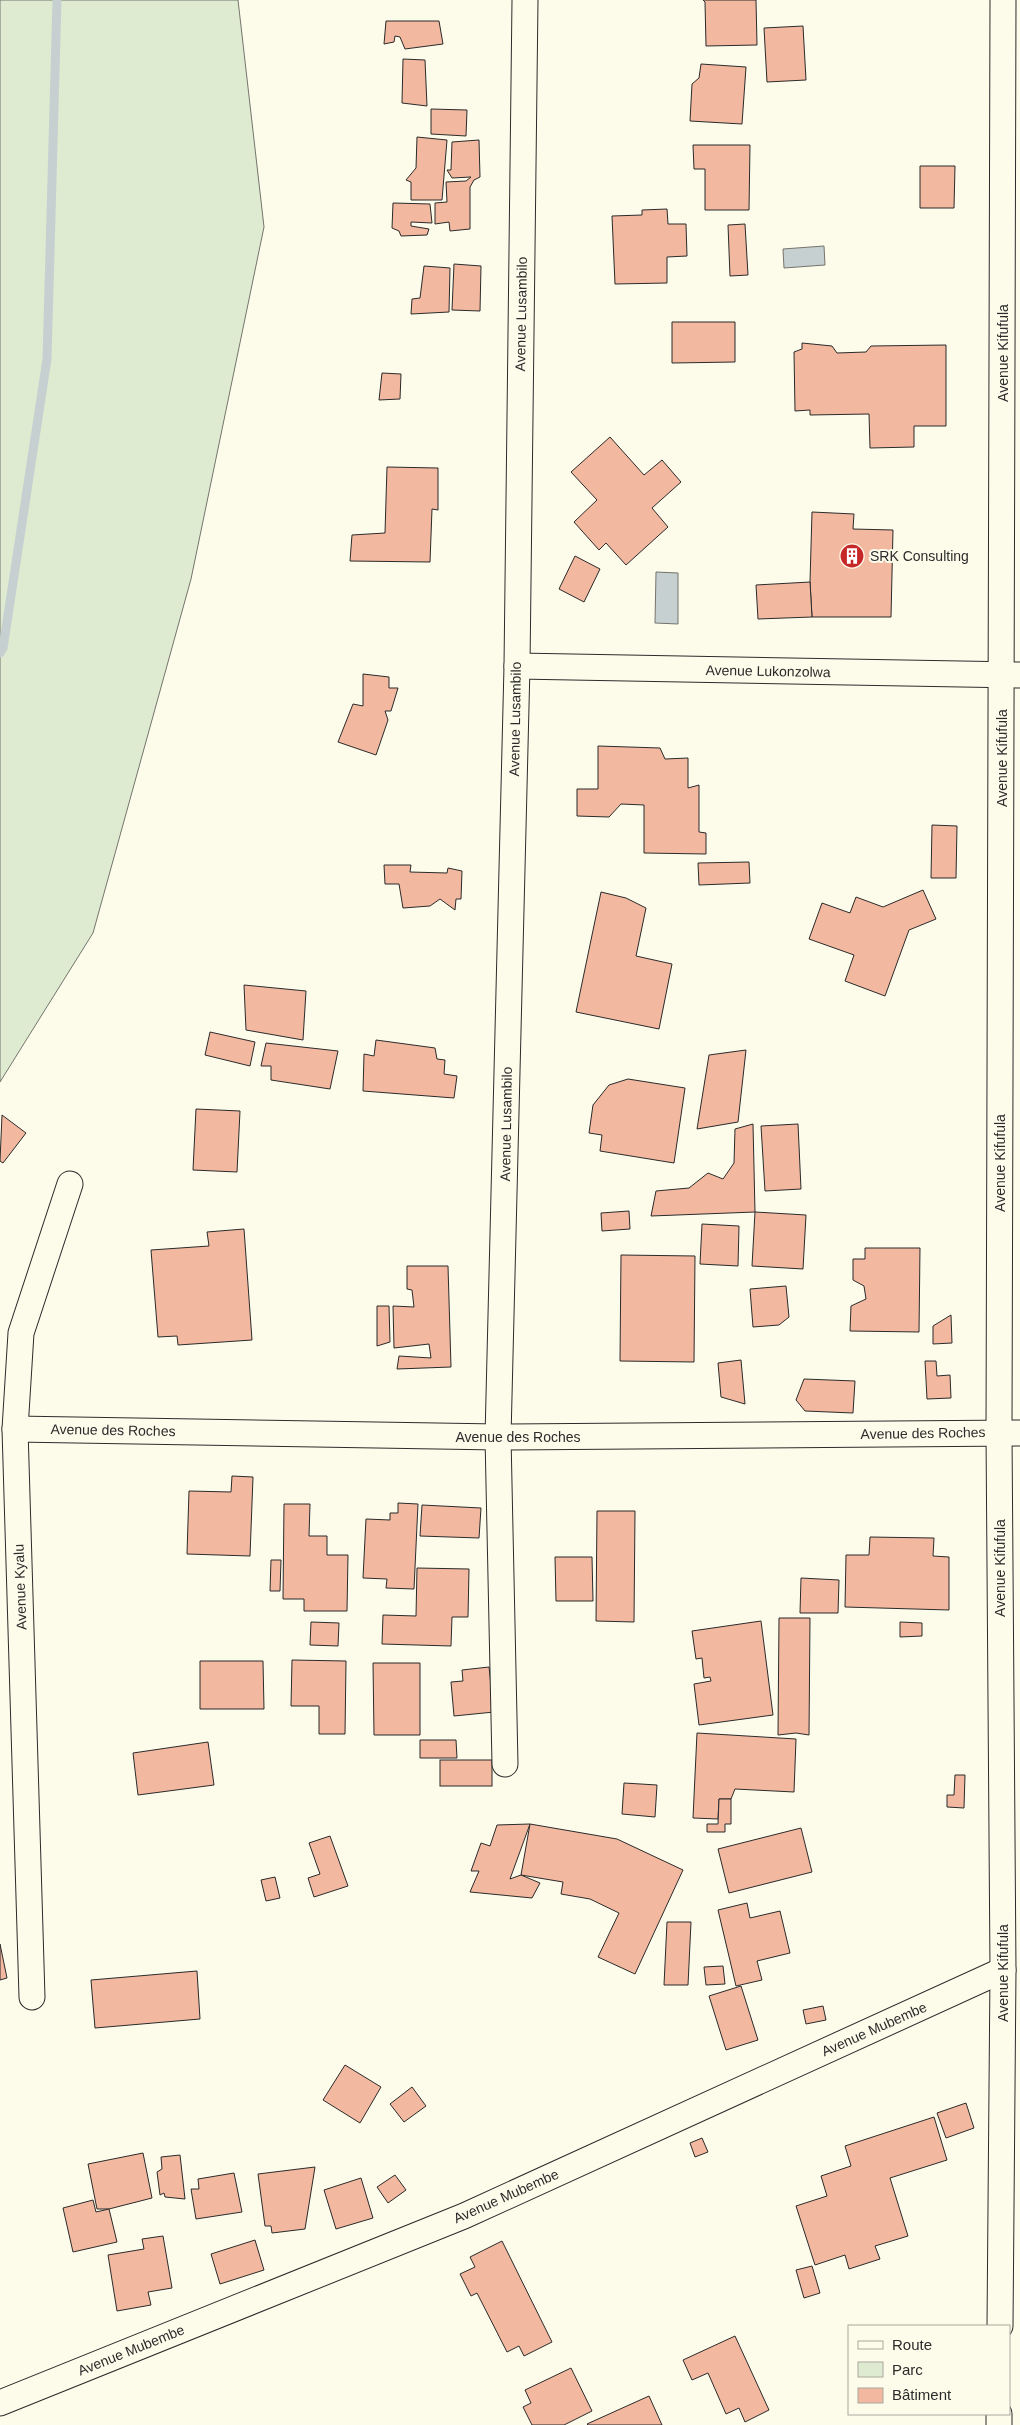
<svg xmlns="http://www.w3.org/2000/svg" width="1020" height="2425" viewBox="0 0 1020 2425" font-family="Arial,sans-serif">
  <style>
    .green { fill: #deebd1; stroke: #74746e }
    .water { fill: #c7d0d0; stroke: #74746e }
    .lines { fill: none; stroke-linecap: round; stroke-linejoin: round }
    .stream { stroke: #c7d0d0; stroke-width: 9 }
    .building { fill: #f2b8a0; stroke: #2b2b2b }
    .minor-casing { stroke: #2b2b2b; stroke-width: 27 }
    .minor { stroke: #fdfbea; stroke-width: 25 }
    .labels { text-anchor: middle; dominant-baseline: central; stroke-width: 4; stroke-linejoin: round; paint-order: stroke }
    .street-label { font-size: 14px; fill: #2b2b2b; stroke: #fdfbea }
    .poi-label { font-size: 14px; fill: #2b2b2b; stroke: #fdfbea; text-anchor: start }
  </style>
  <rect width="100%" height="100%" fill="#fdfbea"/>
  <path class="green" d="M0 0H238L264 227 191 579 93 933 0 1082Z"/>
  <g class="water">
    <path d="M824 246 825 265 784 268 783 249Z"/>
    <path d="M656 572 678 573V624L655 623Z"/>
  </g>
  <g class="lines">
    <path class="stream" d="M0 653 3 648 47 359 57 0"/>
  </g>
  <g class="building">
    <path d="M703 0H756L757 45 706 46 705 2Z"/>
    <path d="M386 21H439L443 44 405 49 400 37 395 36 394 42 384 44Z"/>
    <path d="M803 26 806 80 767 82 764 28Z"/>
    <path d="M403 59 425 60 427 106 402 103Z"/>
    <path d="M701 64 746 67 742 124 690 121 692 84 699 78Z"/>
    <path d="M431 109 467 110 466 136 431 134Z"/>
    <path d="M417 137 447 140 442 200H411V182L406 180 416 168Z"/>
    <path d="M479 140 480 177 474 180 470 187V229L450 231 449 222 435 224V203L447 202 446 182 466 181 471 177 452 178 447 170H451L452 142Z"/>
    <path d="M693 145H750L749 210H705V169H694Z"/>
    <path d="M920 166H955L954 208H920Z"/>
    <path d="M393 203 430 204 432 223 411 222V226L429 229 427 235 401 236 399 231 392 228Z"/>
    <path d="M667 209 668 224H686L687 256 667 257V283L615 284 612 216 642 215V210Z"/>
    <path d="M745 224 748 275 730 276 728 225Z"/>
    <path d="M454 264 481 266 480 311 452 310Z"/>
    <path d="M424 266 450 268 449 312 411 314 412 299 420 298Z"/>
    <path d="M672 322H735V362L672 363Z"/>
    <path d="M802 343 832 346 837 353 866 352 871 346 946 345V426H914V447L870 448 869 414 810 415V410L795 411 794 352 802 349Z"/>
    <path d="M382 373 401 374 400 399 379 400Z"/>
    <path d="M610 437 644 475 662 460 681 482 652 508 668 527 626 565 606 543 599 550 574 522 597 500 571 472Z"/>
    <path d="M387 467 438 468V510L432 509 430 562 350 561 352 535 385 533Z"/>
    <path d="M812 512 854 514 853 529 893 530 891 617H812L810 582Z"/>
    <path d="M575 556 600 569 584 602 559 589Z"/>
    <path d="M810 582 812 617 758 619 756 585Z"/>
    <path d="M363 674 389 677V688H398L391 711H385L388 720 376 755 338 742 353 704 363 706Z"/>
    <path d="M598 746 660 748 665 759 688 758V788L699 785V832L706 833V854L644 853V805L621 804 609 817 577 816V789H598Z"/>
    <path d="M932 825 957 826 956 878H931Z"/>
    <path d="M749 862 750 883 699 885 698 863Z"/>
    <path d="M384 865H411L410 872 447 873 448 868 462 871 461 899H456L455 910 440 899 430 906 403 908 399 884H385Z"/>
    <path d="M923 890 936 919 909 930 885 996 845 981 854 955 809 939 822 903 850 913 856 897 883 907Z"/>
    <path d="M601 892 626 898 646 908 636 956 672 964 659 1029 576 1012Z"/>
    <path d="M244 985 306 991 303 1040 246 1030Z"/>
    <path d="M210 1032 255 1042 250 1066 205 1055Z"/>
    <path d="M376 1040 435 1048 437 1059 445 1060 444 1074 457 1076 454 1098 363 1091 364 1054 374 1056Z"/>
    <path d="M266 1043 338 1051 330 1089 271 1080V1066H261Z"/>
    <path d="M746 1050 738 1122 697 1129 709 1055Z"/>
    <path d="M628 1079 685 1088 674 1163 600 1151 602 1135 589 1133 593 1105 609 1085Z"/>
    <path d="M196 1109 240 1111 237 1172 193 1170Z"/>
    <path d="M2 1115 26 1133 3 1163 0 1161Z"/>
    <path d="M753 1124 755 1212 651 1216 656 1191 689 1188 708 1173 723 1179 734 1163 735 1129Z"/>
    <path d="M798 1124 801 1189 765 1191 761 1126Z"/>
    <path d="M629 1211 630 1229 602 1231 601 1213Z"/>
    <path d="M755 1212 806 1215 803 1269 752 1266Z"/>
    <path d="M702 1224 739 1226 738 1266 700 1264Z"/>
    <path d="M244 1229 252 1340 178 1345 177 1336 158 1337 151 1250 209 1246 207 1232Z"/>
    <path d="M865 1248H920L919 1332 850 1331 851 1306 866 1299 864 1286 853 1280V1259H865Z"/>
    <path d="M621 1255 695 1256 694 1362 620 1361Z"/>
    <path d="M407 1266H448L451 1367 397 1369 399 1356 431 1358 429 1344 394 1348 393 1306 414 1307 412 1290 407 1289Z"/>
    <path d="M786 1286 789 1317 779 1325 753 1327 750 1289Z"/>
    <path d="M377 1306H389L390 1342 377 1346Z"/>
    <path d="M951 1315 952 1343 933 1344V1326Z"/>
    <path d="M741 1360 745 1404 721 1397 718 1363Z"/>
    <path d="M925 1361H936L937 1376 950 1375 951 1398 927 1399Z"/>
    <path d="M804 1379 855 1381 853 1413 805 1411 796 1400Z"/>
    <path d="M232 1476 253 1477 250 1556 187 1554 189 1491 231 1492Z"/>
    <path d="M398 1503 418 1504 414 1589 386 1588 387 1579 363 1578 366 1519 390 1520V1513H398Z"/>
    <path d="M284 1504H310L309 1536H327V1555H348L347 1611H304V1599H283Z"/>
    <path d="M422 1505 481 1508 479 1538 420 1536Z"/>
    <path d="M597 1511H635L634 1622 596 1621Z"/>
    <path d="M870 1537 934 1538 933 1556 949 1557V1610L845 1607 846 1555H869Z"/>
    <path d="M555 1557H592L593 1601H556Z"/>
    <path d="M271 1560H281L280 1591H270Z"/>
    <path d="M417 1568 469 1569 468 1617H452L451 1646 382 1644 383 1615 416 1616Z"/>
    <path d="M801 1578 839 1580 838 1613H800Z"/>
    <path d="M779 1618H810L809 1735 796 1733 778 1735Z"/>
    <path d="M761 1621 773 1715 699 1725 694 1684 711 1681 710 1677 704 1678 702 1658 696 1659 692 1631Z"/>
    <path d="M311 1622 339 1623 338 1646 310 1645Z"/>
    <path d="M900 1622 922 1623V1636L900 1637Z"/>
    <path d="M292 1660 346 1661 345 1734H319V1706H291Z"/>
    <path d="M200 1661H263L264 1709H200Z"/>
    <path d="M373 1663H420V1735H374Z"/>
    <path d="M489 1667 494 1712 454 1716 451 1682 463 1681 462 1670Z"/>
    <path d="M697 1733 796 1739 794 1792 735 1789 731 1799H719L718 1819 693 1818Z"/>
    <path d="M420 1740H456L457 1758H420Z"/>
    <path d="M208 1742 214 1785 138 1795 133 1753Z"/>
    <rect x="440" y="1760" width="52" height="26"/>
    <path d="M955 1775H965L964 1808 947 1807V1795H954Z"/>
    <path d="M624 1783 657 1785 655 1817 622 1814Z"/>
    <path d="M719 1799H731V1824H725V1832H707V1824H718Z"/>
    <path d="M530 1824 510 1879 521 1875 540 1883 532 1898 470 1892 479 1871H471L481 1843 490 1846 497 1825Z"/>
    <path d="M530 1824 617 1839 683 1870 635 1974 598 1957 619 1913 590 1899 561 1894 563 1882 521 1875Z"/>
    <path d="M801 1828 812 1872 729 1893 718 1849Z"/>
    <path d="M330 1836 348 1886 314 1897 308 1878 320 1874 309 1843Z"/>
    <path d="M275 1877 280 1898 266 1901 261 1880Z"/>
    <path d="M747 1903 750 1918 780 1911 790 1953 757 1961 762 1980 736 1986 718 1910Z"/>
    <path d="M667 1922H691L688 1985H664Z"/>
    <path d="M0 1944 7 1978 0 1980Z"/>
    <path d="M723 1966 725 1984 706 1985 704 1967Z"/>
    <path d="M197 1971 200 2019 95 2028 91 1980Z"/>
    <path d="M741 1986 758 2040 726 2050 709 1996Z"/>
    <path d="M823 2006 826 2020 806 2024 803 2010Z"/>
    <path d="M345 2065 381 2087 360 2123 323 2100Z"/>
    <path d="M412 2087 426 2106 404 2122 390 2104Z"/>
    <path d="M966 2103 974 2128 946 2138 937 2113Z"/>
    <path d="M934 2117 947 2160 890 2178 908 2236 875 2246 880 2259 849 2269 845 2255 815 2265 796 2206 827 2196 821 2176 851 2166 845 2146Z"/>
    <path d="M702 2138 708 2152 695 2157 690 2143Z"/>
    <path d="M143 2153 152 2198 109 2209H97L88 2164Z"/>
    <path d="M180 2155 185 2199 165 2197 164 2193 160 2195 157 2172 162 2169 161 2157Z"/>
    <path d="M315 2167 305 2229 272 2233 271 2226H265L258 2174Z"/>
    <path d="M234 2173 242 2212 196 2219 191 2189H199L198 2179Z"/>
    <path d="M395 2175 406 2190 388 2203 377 2187Z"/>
    <path d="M361 2178 373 2218 336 2229 324 2190Z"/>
    <path d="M93 2200 96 2212 109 2209 117 2242 73 2252 63 2208Z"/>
    <path d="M163 2236 172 2288 148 2292 151 2305 117 2311 108 2255 144 2249 142 2239Z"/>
    <path d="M255 2240 264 2270 220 2284 211 2254Z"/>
    <path d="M502 2241 552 2342 524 2356 519 2346 507 2352 477 2293 471 2296 460 2274 475 2267 470 2257Z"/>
    <path d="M812 2266 820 2293 804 2298 796 2270Z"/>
    <path d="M735 2336 769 2410 745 2422 739 2408 726 2414 708 2373 692 2380 683 2360Z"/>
    <path d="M571 2368 592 2411 564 2425H532L523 2407 531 2403 525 2390Z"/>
    <path d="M649 2396 662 2425H588L587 2424Z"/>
  </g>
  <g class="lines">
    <defs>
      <g id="minor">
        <path d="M517 666 1020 675"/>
        <path d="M15 1429 498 1437 1020 1433"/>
        <path d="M505 1764 498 1437 517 666 525 0"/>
        <path d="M32 1997 15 1429 21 1333 70 1184"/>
        <path d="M1000 2326 1003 1970 999 1433 1003 0"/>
        <path d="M0 2403 464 2216 1003 1970"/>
        <path d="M999 2425V2414"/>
      </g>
    </defs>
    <use href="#minor" class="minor-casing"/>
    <use href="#minor" class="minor"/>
  </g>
  <defs>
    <symbol id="building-disc" viewBox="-11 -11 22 22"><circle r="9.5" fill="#c62828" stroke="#fdfbea"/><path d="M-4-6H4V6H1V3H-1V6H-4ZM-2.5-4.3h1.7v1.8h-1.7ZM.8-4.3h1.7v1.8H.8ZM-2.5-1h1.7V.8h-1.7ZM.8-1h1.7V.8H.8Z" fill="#fff"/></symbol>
  </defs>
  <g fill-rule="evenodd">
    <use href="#building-disc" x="838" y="542" width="28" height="28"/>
  </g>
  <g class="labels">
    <g class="street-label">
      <text transform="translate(521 314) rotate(-89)">Avenue Lusambilo</text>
      <text transform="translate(1003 353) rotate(-90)">Avenue Kifufula</text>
      <text transform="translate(768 671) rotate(1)">Avenue Lukonzolwa</text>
      <text transform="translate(515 719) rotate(-89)">Avenue Lusambilo</text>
      <text transform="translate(1002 758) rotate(-90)">Avenue Kifufula</text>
      <text transform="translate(506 1124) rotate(-89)">Avenue Lusambilo</text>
      <text transform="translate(1000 1163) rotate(-90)">Avenue Kifufula</text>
      <text transform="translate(113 1430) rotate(1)">Avenue des Roches</text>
      <text transform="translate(923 1433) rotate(-1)">Avenue des Roches</text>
      <text x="518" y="1437">Avenue des Roches</text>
      <text transform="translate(1000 1568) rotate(-90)">Avenue Kifufula</text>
      <text transform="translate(20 1587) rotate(-92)">Avenue Kyalu</text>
      <text transform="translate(1003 1973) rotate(-90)">Avenue Kifufula</text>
      <text transform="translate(874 2029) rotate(-24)">Avenue Mubembe</text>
      <text transform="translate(506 2196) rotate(-24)">Avenue Mubembe</text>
      <text transform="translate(131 2350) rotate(-22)">Avenue Mubembe</text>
    </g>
    <g class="poi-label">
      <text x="870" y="556">SRK Consulting</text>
    </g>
  </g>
  <rect x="848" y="2325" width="162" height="90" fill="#fdfbea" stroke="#a9a89e"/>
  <rect x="858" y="2341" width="25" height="8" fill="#fdfbea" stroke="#a9a89e"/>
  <text x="892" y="2350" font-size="15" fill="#2b2b2b">Route</text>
  <rect x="858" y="2362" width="25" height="15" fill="#deebd1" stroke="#a9a89e"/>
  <text x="892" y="2375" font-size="15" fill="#2b2b2b">Parc</text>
  <rect x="858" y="2388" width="25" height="15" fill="#f2b8a0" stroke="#a9a89e"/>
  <text x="892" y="2400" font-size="15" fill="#2b2b2b">Bâtiment</text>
</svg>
